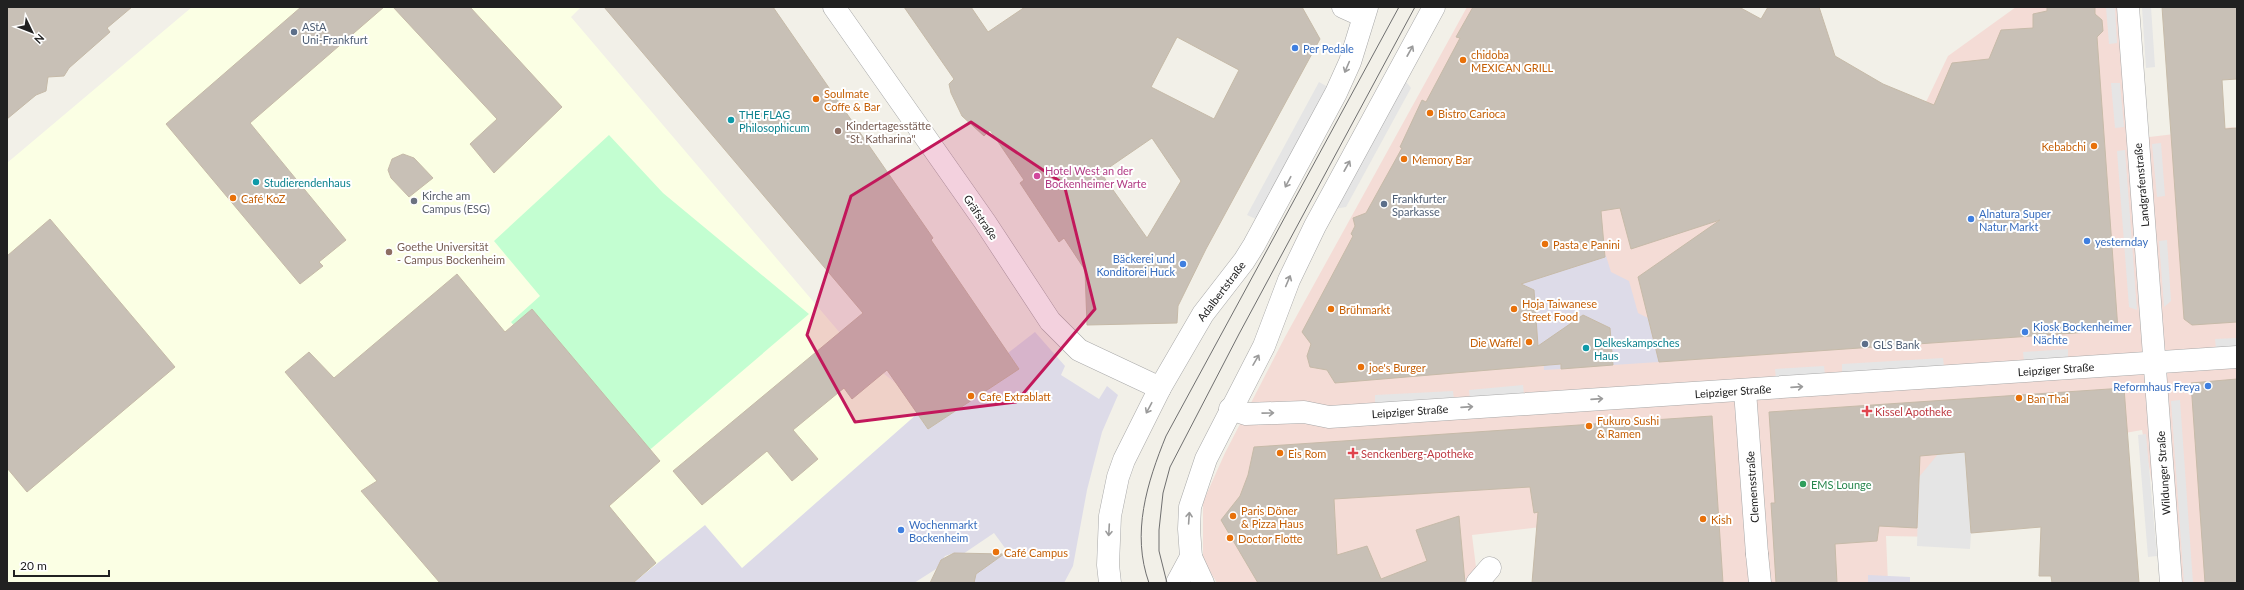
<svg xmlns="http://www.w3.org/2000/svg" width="2244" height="590" viewBox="0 0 2244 590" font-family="Lato,sans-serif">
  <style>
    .commercial { fill: #f4dcd6 }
    .education { fill: #fbffe4 }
    .park { fill: #c3fed1 }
    .parking { fill: #e5e5e5 }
    .plaza { fill: #dddbe8 }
    .building { fill: #c8c0b6; stroke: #c6baa8; fill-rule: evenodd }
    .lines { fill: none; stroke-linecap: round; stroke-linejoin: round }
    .pedestrian-casing { stroke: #a8a8a8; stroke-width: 23 }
    .minor-casing { stroke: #a8a8a8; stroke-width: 23 }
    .tertiary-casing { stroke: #a8a8a8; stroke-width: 23 }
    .pedestrian { stroke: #fff; stroke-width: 22 }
    .minor { stroke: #fff; stroke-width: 22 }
    .tertiary { stroke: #fff; stroke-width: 22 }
    .tram { stroke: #6f6f6f; stroke-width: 1 }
    .oneway { stroke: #9b9b9b }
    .marked { fill: #c2185b; fill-opacity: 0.2; stroke: #c2185b; stroke-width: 3; stroke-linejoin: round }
    .service-dot { fill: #5c6f8a; stroke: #fff; stroke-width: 1.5 }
    .shop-dot { fill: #3f7fe0; stroke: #fff; stroke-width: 1.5 }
    .food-dot { fill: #e8710a; stroke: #fff; stroke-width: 1.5 }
    .culture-dot { fill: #0f9aa8; stroke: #fff; stroke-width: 1.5 }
    .education-dot { fill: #8d6e63; stroke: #fff; stroke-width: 1.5 }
    .hotel-dot { fill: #d1479c; stroke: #fff; stroke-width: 1.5 }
    .worship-dot { fill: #6b7280; stroke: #fff; stroke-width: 1.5 }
    .health-dot { fill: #e0444e; stroke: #fff; stroke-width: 1.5 }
    .leisure-dot { fill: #2e9e5b; stroke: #fff; stroke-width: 1.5 }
    .labels { text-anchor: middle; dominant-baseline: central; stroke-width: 4; stroke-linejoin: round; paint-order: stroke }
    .service-label { font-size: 11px; fill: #4e5e75; stroke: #fff; text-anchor: start }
    .shop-label { font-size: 11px; fill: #366cbe; stroke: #fff; text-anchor: start }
    .food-label { font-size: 11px; fill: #c56008; stroke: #fff; text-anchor: start }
    .culture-label { font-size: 11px; fill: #0d838f; stroke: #fff; text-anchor: start }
    .education-label { font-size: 11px; fill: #785e54; stroke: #fff; text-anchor: start }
    .hotel-label { font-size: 11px; fill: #b23c85; stroke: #fff; text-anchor: start }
    .street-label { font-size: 11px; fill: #212121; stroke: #fff }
    .worship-label { font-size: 11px; fill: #5b616d; stroke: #fff; text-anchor: start }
    .health-label { font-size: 11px; fill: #be3a42; stroke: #fff; text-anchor: start }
    .leisure-label { font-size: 11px; fill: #27864d; stroke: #fff; text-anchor: start }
  </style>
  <rect width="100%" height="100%" fill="#f2f0e8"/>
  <path class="commercial" d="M1467 7H1738L1841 280 1948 56 2016 7H2123L2133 139 2232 127 2237 128V583H2171L2142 430 1944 465 1941 537 1886 536 1888 583H1639L1634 516 1472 535 1478 583H1217L1203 560V502L1225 453 1285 337Z"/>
  <path class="education" d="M192 7H581L571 17 846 340 859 354 898 385 917 414 726 583H7V163Z"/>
  <path class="park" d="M609 135 663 193 809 314 632 465 511 322 540 296 494 241Z"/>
  <g class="parking">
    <path d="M2106 7H2115L2117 43 2109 44Z"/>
    <path d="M2142 7H2151L2155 67 2146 68Z"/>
    <path d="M1404 79 1411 88 1346 207 1334 209Z"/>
    <path d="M1319 82 1328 87 1256 219 1247 215Z"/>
    <path d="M2111 83H2120L2124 127 2115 128Z"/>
    <path d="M2161 143 2165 196 2157 197 2152 144Z"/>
    <path d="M2125 150 2137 310 2129 307 2117 151Z"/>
    <path d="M2167 240 2171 301 2164 307 2159 241Z"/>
    <path d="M2237 338V347L2216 349 2215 339Z"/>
    <path d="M2068 349V357L2024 361 2023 352Z"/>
    <path d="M1943 358 1944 367 1842 373V364Z"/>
    <path d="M1824 366 1825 375 1776 379 1775 369Z"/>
    <path d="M1523 385 1524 395 1470 399 1469 390Z"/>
    <path d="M1453 391 1454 400 1375 405V395Z"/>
    <path d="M2180 400 2193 583H2184L2171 401Z"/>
    <path d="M1968 418 1967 478 1971 533 1970 549 1917 546 1919 477Z"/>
    <path d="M2146 434 2157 556 2148 557 2138 435Z"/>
  </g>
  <g class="plaza">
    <path d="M1591 241 1606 256 1611 272 1629 281 1638 313 1648 318 1659 362 1613 365 1610 328 1583 315 1559 332 1561 369 1544 370 1543 351H1539L1536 319 1525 320 1520 262Z"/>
    <path d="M1035 332 1065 366 1061 375 1099 399 1107 386 1118 395 1102 432 1087 490 1073 566 1064 583H973L975 574 1008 552 994 533 963 554 954 553 945 556 936 569 914 583H633L705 525 742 568 917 414 928 429 1019 369 1008 353Z"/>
    <path d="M1868 575 1910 577V583H1868Z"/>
  </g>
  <g class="building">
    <path d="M7 7H132L107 28 110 32 69 68 64 76 48 77 46 91 36 95 7 119Z"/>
    <path d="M301 7H384L250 123 346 240 319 262 323 266 300 284 166 124Z"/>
    <path d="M393 7H470L562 107 494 173 470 144 497 119Z"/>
    <path d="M604 7H773L933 238 931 240 1019 369 928 429 887 370 852 399 844 388 793 430 818 459 792 481 767 451 702 505 673 471 863 313Z"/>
    <path d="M904 7H971L988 32 1025 7H1302L1320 39 1206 249 1178 306 1177 323 1087 325 1085 270 1064 238 1059 242 1020 183 1024 180 990 130 984 136 962 116 951 93 949 84 954 79ZM1177 37 1239 70 1214 119 1151 87ZM1152 138 1181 181 1147 238 1101 173Z"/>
    <path d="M1473 7H1739L1761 19 1768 7H1819L1835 56 1883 84 1934 105 1952 63 1989 59 2001 30 2033 28V14L2047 11V7H2095V14L2102 20 2103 31 2097 37 2118 330 1659 362 1638 277 1720 220 1631 249 1620 208 1601 211 1605 257 1521 284 1534 290 1538 346 1583 315 1610 328 1613 365 1561 369V364L1335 383 1327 370 1310 367 1307 356 1311 344 1302 332 1353 236 1351 234 1355 226 1353 218 1366 213 1402 148 1400 147 1422 100 1426 102 1460 38 1456 37Z"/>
    <path d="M2162 7H2237V79L2222 80 2225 129 2237 128V322L2192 325 2184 319Z"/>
    <path d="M403 154 414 158 433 178 409 197 391 178 388 170 392 159Z"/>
    <path d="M50 219 175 367 27 492 7 468V256Z"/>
    <path d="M457 274 505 332 532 309 660 461 609 506 656 563 633 583H440L361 491 377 481 285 372 309 352 334 378Z"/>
    <path d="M2237 379V583H2205L2191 383Z"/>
    <path d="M2124 388 2139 583H2052L2051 576H2039L2041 527 1971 533 1965 452 1920 456 1917 528 1879 526 1877 541 1835 544 1837 583H1776L1771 503H1775L1769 412Z"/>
    <path d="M1712 416 1723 583H1532L1538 512 1534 513 1530 487 1334 499 1337 555 1367 546 1381 579 1427 561 1416 530 1459 516 1465 583H1258L1221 520 1240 496 1248 475 1254 447Z"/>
    <path d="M954 553 1004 554 976 574 974 583H930L941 560Z"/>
  </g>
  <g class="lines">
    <defs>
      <g id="pedestrian">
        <path d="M1757 554 1760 583"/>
        <path d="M1477 583 1490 568"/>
      </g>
      <g id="minor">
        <path d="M834 7 985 222 1050 321 1079 350 1160 388"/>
        <path d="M1343 7 1363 16"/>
        <path d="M2128 7 2171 583"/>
        <path d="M1745 391 1757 554"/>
        <path d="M1230 409 1246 414 1304 412 1329 417 2237 357"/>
      </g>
      <g id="tertiary">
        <path d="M1110 583 1108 565 1110 516 1118 477 1124 460 1160 388 1203 314 1244 261 1254 245 1336 93 1350 62 1367 7"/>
        <path d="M1177 583 1191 557"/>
        <path d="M1203 583 1191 557 1189 529 1190 507 1206 459 1264 346 1289 280 1315 226 1434 7"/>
      </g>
    </defs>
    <use href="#pedestrian" class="pedestrian-casing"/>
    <use href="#minor" class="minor-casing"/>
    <use href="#tertiary" class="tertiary-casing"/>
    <use href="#pedestrian" class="pedestrian"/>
    <use href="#minor" class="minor"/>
    <use href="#tertiary" class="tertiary"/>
    <g class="tram">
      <path d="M1149 583C1131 533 1147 483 1166 436L1399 7"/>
      <path d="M1167 583 1159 551V530L1163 493 1170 467 1239 334 1415 7"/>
    </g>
  </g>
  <defs><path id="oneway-shaft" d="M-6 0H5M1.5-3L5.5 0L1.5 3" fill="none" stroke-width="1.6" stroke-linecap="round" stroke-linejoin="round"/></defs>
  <g class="oneway">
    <use href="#oneway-shaft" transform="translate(1410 51) rotate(-61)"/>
    <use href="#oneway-shaft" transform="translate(1347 67) rotate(113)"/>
    <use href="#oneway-shaft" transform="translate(1347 166) rotate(-61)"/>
    <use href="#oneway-shaft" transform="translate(1288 182) rotate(118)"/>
    <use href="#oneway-shaft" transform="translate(1288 281) rotate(-67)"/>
    <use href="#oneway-shaft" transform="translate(1256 360) rotate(-60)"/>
    <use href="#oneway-shaft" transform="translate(1797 387) rotate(-4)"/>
    <use href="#oneway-shaft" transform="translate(1597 399) rotate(-4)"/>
    <use href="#oneway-shaft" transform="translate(1467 407) rotate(-4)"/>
    <use href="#oneway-shaft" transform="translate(1149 408) rotate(118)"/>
    <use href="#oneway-shaft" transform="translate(1268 413) rotate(-1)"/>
    <use href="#oneway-shaft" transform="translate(1189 518) rotate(-86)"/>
    <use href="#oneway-shaft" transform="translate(1109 530) rotate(93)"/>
  </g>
  <path class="marked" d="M971 122 1064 184 1095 309 1016 402 855 422 807 335 851 196Z"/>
  <g class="service-dot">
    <circle cx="294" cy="32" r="4"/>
    <circle cx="1384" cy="204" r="4"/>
    <circle cx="1865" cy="344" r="4"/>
  </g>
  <g class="shop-dot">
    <circle cx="1295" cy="48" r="4"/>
    <circle cx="1971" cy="219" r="4"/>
    <circle cx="2087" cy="241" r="4"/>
    <circle cx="1183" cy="264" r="4"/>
    <circle cx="2025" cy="332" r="4"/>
    <circle cx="2208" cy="386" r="4"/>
    <circle cx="901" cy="530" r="4"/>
  </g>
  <g class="food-dot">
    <circle cx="1463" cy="60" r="4"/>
    <circle cx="816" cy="99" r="4"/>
    <circle cx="1430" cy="113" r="4"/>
    <circle cx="2094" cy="146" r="4"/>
    <circle cx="1404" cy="159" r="4"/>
    <circle cx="233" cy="198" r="4"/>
    <circle cx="1545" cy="244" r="4"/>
    <circle cx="1331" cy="309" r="4"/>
    <circle cx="1514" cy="309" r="4"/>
    <circle cx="1529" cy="342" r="4"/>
    <circle cx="1361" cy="367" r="4"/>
    <circle cx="971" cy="396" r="4"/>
    <circle cx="2019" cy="398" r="4"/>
    <circle cx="1589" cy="426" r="4"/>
    <circle cx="1280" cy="453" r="4"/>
    <circle cx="1233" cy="516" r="4"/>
    <circle cx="1703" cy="519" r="4"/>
    <circle cx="1230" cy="538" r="4"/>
    <circle cx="996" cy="552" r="4"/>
  </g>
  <g class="culture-dot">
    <circle cx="731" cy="120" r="4"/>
    <circle cx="256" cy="182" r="4"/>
    <circle cx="1586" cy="348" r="4"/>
  </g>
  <g class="education-dot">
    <circle cx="838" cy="131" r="4"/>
    <circle cx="389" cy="252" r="4"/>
  </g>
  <circle class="hotel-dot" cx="1037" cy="176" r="4"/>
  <circle class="worship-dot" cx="414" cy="201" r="4"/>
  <g class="health-dot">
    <path d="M1865 405h4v4h4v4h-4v4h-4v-4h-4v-4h4z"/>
    <path d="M1351 447h4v4h4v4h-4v4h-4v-4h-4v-4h4z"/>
  </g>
  <circle class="leisure-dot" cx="1803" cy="484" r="4"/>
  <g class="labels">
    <g class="service-label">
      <text x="302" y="26">AStA<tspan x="302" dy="13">Uni-Frankfurt</tspan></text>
      <text x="1392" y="198">Frankfurter<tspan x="1392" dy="13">Sparkasse</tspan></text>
      <text x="1873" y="344">GLS Bank</text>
    </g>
    <g class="shop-label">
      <text x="1303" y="48">Per Pedale</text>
      <text x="1979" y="213">Alnatura Super<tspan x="1979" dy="13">Natur Markt</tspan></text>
      <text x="2095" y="241">yesternday</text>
      <text x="1175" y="258" text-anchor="end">Bäckerei und<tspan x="1175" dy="13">Konditorei Huck</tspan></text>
      <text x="2033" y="326">Kiosk Bockenheimer<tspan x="2033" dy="13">Nächte</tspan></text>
      <text x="2200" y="386" text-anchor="end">Reformhaus Freya</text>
      <text x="909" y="524">Wochenmarkt<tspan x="909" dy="13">Bockenheim</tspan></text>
    </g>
    <g class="food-label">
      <text x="1471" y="54">chidoba<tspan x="1471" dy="13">MEXICAN GRILL</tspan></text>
      <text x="824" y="93">Soulmate<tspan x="824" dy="13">Coffe &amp; Bar</tspan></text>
      <text x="1438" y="113">Bistro Carioca</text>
      <text x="2086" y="146" text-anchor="end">Kebabchi</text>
      <text x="1412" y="159">Memory Bar</text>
      <text x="241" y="198">Café KoZ</text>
      <text x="1553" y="244">Pasta e Panini</text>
      <text x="1522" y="303">Hoja Taiwanese<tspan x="1522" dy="13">Street Food</tspan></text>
      <text x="1339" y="309">Brühmarkt</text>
      <text x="1521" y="342" text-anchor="end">Die Waffel</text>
      <text x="1369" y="367">joe's Burger</text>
      <text x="979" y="396">Cafe Extrablatt</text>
      <text x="2027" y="398">Ban Thai</text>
      <text x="1597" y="420">Fukuro Sushi<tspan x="1597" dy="13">&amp; Ramen</tspan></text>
      <text x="1288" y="453">Eis Rom</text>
      <text x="1241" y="510">Paris Döner<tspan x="1241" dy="13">&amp; Pizza Haus</tspan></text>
      <text x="1711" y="519">Kish</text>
      <text x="1238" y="538">Doctor Flotte</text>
      <text x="1004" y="552">Café Campus</text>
    </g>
    <g class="culture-label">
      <text x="739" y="114">THE FLAG<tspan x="739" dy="13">Philosophicum</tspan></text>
      <text x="264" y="182">Studierendenhaus</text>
      <text x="1594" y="342">Delkeskampsches<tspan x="1594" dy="13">Haus</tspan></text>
    </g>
    <g class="education-label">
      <text x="846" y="125">Kindertagesstätte<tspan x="846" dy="13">"St. Katharina"</tspan></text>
      <text x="397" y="246">Goethe Universität<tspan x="397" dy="13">- Campus Bockenheim</tspan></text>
    </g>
    <g class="hotel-label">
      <text x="1045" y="170">Hotel West an der<tspan x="1045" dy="13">Bockenheimer Warte</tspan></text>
    </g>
    <g class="street-label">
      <text transform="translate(2141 185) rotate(-95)">Landgrafenstraße</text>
      <text transform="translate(981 217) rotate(56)">Gräfstraße</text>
      <text transform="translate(1221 291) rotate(-53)">Adalbertstraße</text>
      <text transform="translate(2056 369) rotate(-4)">Leipziger Straße</text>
      <text transform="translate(1733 391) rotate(-4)">Leipziger Straße</text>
      <text transform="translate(1410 411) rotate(-4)">Leipziger Straße</text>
      <text transform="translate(2163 473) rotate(-94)">Wildunger Straße</text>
      <text transform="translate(1752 487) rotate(-94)">Clemensstraße</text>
    </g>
    <g class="worship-label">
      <text x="422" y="195">Kirche am<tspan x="422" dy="13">Campus (ESG)</tspan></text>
    </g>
    <g class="health-label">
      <text x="1875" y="411">Kissel Apotheke</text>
      <text x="1361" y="453">Senckenberg-Apotheke</text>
    </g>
    <g class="leisure-label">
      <text x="1811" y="484">EMS Lounge</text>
    </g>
  </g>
  <rect width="2244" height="590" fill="none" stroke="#212121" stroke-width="16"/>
  <g transform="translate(32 32) rotate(133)" stroke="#ffffff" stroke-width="3" paint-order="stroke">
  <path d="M0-3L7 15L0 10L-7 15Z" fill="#212121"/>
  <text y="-6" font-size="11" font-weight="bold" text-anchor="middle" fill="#212121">N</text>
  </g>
  <path d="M14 570v6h95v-6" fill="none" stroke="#212121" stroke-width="2"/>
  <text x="20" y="570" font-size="12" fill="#212121" stroke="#ffffff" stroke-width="3" paint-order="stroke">20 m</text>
</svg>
